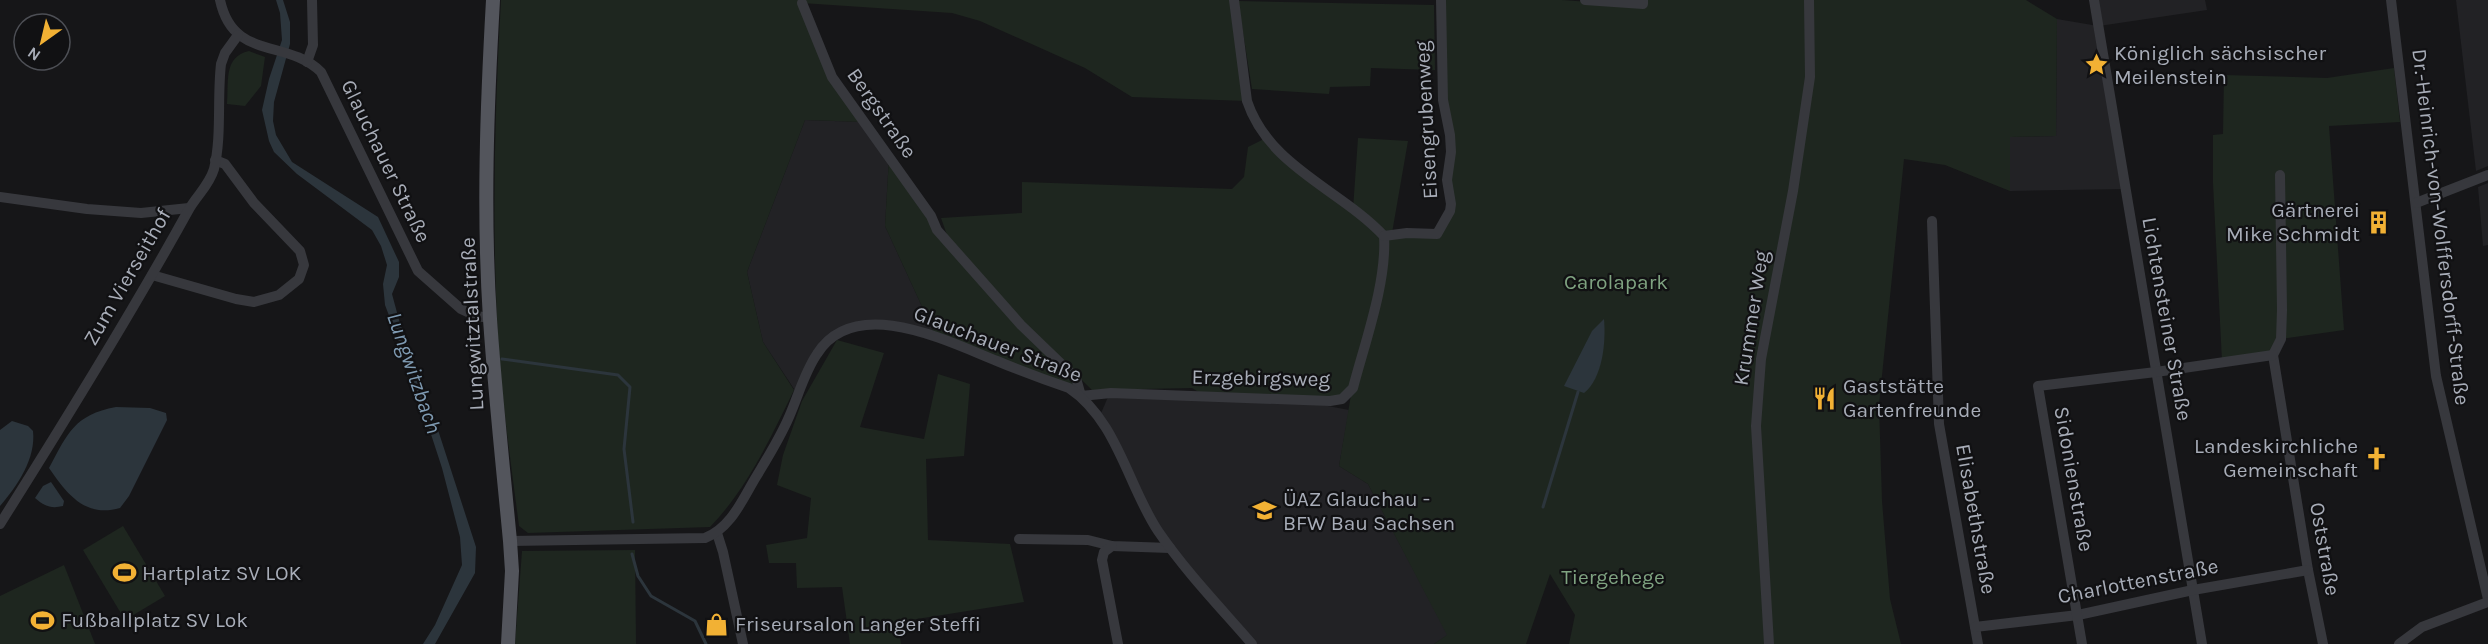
<svg xmlns="http://www.w3.org/2000/svg" width="2488" height="644" viewBox="0 0 2488 644" font-family="Karla,sans-serif">
  <style>
    .built { fill: #222225 }
    .green { fill: #1e261f }
    .water { fill: #2c353c }
    .lines { fill: none; stroke-linecap: round; stroke-linejoin: round }
    .stream { stroke: #2c353c; stroke-width: 3 }
    .minor { stroke: #37383d; stroke-width: 10 }
    .major { stroke: #53555c; stroke-width: 14 }
    .labels { text-anchor: middle; dominant-baseline: central; stroke-width: 4.5; stroke-linejoin: round; paint-order: stroke }
    .poi-label { font-size: 21px; fill: #a8adb8; stroke: #111113; text-anchor: start }
    .street-label { font-size: 21px; fill: #a8adb8; stroke: #111113 }
    .park-label { font-size: 21px; fill: #7fa381; stroke: #111113 }
    .water-label { font-size: 22px; font-style: italic; fill: #7f9bb3; stroke: #111113 }
  </style>
  <rect width="100%" height="100%" fill="#161618"/>
  <g class="built">
    <path d="M2094 0H2205L2207 10 2099 26 2124 189 2010 191 2009 137 2056 136 2057 19 2098 26Z"/>
    <path d="M2456 0H2488V166L2476 171Z"/>
    <path d="M805 120 864 122 889 158 885 226 936 337 870 325 829 339 798 395 763 342 747 272Z"/>
    <path d="M2488 183V245L2483 246 2478 187Z"/>
    <path d="M1108 397 1312 403 1349 410 1339 466 1368 484 1448 635 1434 644H1252L1157 529 1099 418Z"/>
  </g>
  <g class="green">
    <path d="M501 0H1234L1247 101 1132 97 1085 68 980 21 952 13 802 3 832 77 864 122 805 120 747 272 763 342 794 390C771 437 747 489 710 527L528 533 519 526C510 457 500 387 497 318 492 212 495 106 501 0Z"/>
    <path d="M1443 0H1562L1645 6V0H2026L2057 19 2056 136 2010 137V191L1945 165 1904 159 1879 405 1882 501 1890 599 1901 644H1569L1575 615 1550 574 1526 644H1434L1447 635 1368 484 1339 466 1352 389 1342 399 1205 396 1192 388 1092 390 1024 323 947 235 941 218 1022 213V182L1232 189 1244 177 1248 147 1266 138 1353 209 1358 138 1408 141 1392 233 1437 234 1450 211Z"/>
    <path d="M1238 1 1434 5 1435 70 1371 68 1370 86 1330 87 1329 94 1252 89Z"/>
    <path d="M249 51 265 57 261 86 245 106 227 104C229 82 223 57 249 51Z"/>
    <path d="M2394 68 2400 122 2329 126 2344 330 2281 339 2273 355 2222 361 2213 183V135L2223 134 2224 75 2327 78Z"/>
    <path d="M889 158 932 223 1076 378 1081 396 936 337 885 226Z"/>
    <path d="M837 340 884 353 860 427 924 439 938 374 970 384 964 456 926 459 928 540 1010 544 1024 602 898 622 901 644H850L842 587 797 588 796 563H769L766 545 807 538 811 498 777 485 783 455 802 401Z"/>
    <path d="M123 526 165 596 125 620 83 550Z"/>
    <path d="M635 550 636 644H515L522 551Z"/>
    <path d="M64 565 95 644H0V596Z"/>
  </g>
  <g class="water">
    <path d="M276 0H283L290 22V44L274 102 273 121 276 135 292 162 378 217 399 262V277L392 294 399 320 439 433 476 547 475 573 435 644H423L435 625 462 565 460 537 442 468 413 379 385 305 383 284 387 265 381 246 372 230 297 174 274 152 269 141 262 110 269 79 282 40 280 13Z"/>
    <path d="M1604 319C1606 341 1603 378 1584 393L1564 386 1592 331Z"/>
    <path d="M116 407 150 408 166 413 167 420 129 496 120 508C85 518 67 494 49 468 68 433 74 415 116 407Z"/>
    <path d="M12 421 28 426 33 431C36 458 18 485 0 506V430Z"/>
    <path d="M51 482 64 501 63 506C51 509 44 506 35 498L43 486Z"/>
  </g>
  <g class="lines">
    <g class="stream">
      <path d="M502 359 618 375 630 387 624 449 633 522"/>
      <path d="M1543 507 1578 392"/>
      <path d="M632 554 638 576 651 596 695 621 706 644"/>
    </g>
    <g class="minor">
      <path d="M220 0C233 61 286 38 321 72L418 271 461 309 476 316 490 318"/>
      <path d="M1234 0 1247 101C1269 167 1340 189 1384 236"/>
      <path d="M1585 0 1643 4V0"/>
      <path d="M2094 0 2202 644"/>
      <path d="M2391 0 2436 376 2488 599"/>
      <path d="M802 3 832 77 931 216 937 230 1021 325 1076 378 1081 396 1111 393 1330 401 1342 399 1353 388C1365 342 1387 282 1384 236"/>
      <path d="M307 62 313 45 312 0"/>
      <path d="M2280 175 2282 310 2281 339 2273 355 2308 570 2323 644"/>
      <path d="M0 197 87 209 141 213 189 208"/>
      <path d="M2416 203 2488 175"/>
      <path d="M1932 221 1939 424 1978 644"/>
      <path d="M1384 236 1407 233 1437 234 1450 211 1451 204 1447 180 1451 152 1450 135 1443 100 1441 0"/>
      <path d="M152 275 236 299 254 302 279 295 299 279 304 265 300 251 254 203 225 164 215 160"/>
      <path d="M0 524C65 421 129 318 188 211 196 196 209 186 214 169 222 136 217 98 221 64L225 53 238 35"/>
      <path d="M717 533 723 552 743 644"/>
      <path d="M1019 539 1088 540 1112 546 1170 548"/>
      <path d="M510 541 705 538C731 528 742 500 756 477 768 457 780 438 789 417 798 397 804 373 817 354 855 294 947 341 997 361 1021 371 1045 380 1069 388 1117 420 1128 486 1158 531 1186 572 1220 607 1252 644"/>
      <path d="M1112 546 1104 552 1102 560 1118 644"/>
      <path d="M1975 627 2078 615 2193 590 2308 570"/>
      <path d="M1769 644 1756 426 1761 359 1793 191 1810 77 1809 0"/>
      <path d="M2082 644 2038 386 2156 372 2273 355"/>
      <path d="M2399 644 2422 627 2488 602"/>
    </g>
    <path class="major" d="M493 0C487 106 483 213 490 319 495 393 503 467 510 541L512 571 508 644"/>
  </g>
  <defs>
    <symbol id="sight-bare" viewBox="-9 -9 18 18"><path d="M0-6L1.8-2.2L6-1.7L2.9 1.2L3.7 5.4L0 3.3L-3.7 5.4L-2.9 1.2L-6-1.7L-1.8-2.2Z" fill="#f2b134" stroke="#111113" stroke-width="2.5" paint-order="stroke"/></symbol>
    <symbol id="building-bare" viewBox="-9 -9 18 18"><path d="M-4-6H4V6H1V3H-1V6H-4ZM-2.5-4.3h1.7v1.8h-1.7ZM.8-4.3h1.7v1.8H.8ZM-2.5-1h1.7V.8h-1.7ZM.8-1h1.7V.8H.8Z" fill="#f2b134" stroke="#111113" stroke-width="2.5" paint-order="stroke"/></symbol>
    <symbol id="restaurant-bare" viewBox="-9 -9 18 18"><path d="M-5-6h1v4h1v-4h1v4h1v-4h1v5L-1.5 .5V6h-2V.5L-5-1ZM5-6V6H3V1.5H1.5Q1.5-4 5-6Z" fill="#f2b134" stroke="#111113" stroke-width="2.5" paint-order="stroke"/></symbol>
    <symbol id="church-bare" viewBox="-9 -9 18 18"><path d="M-1.2-6h2.4v3.5h3.3v2.4h-3.3V6h-2.4V-.1h-3.3v-2.4h3.3Z" fill="#f2b134" stroke="#111113" stroke-width="2.5" paint-order="stroke"/></symbol>
    <symbol id="school-bare" viewBox="-9 -9 18 18"><path d="M0-5L7-2L0 1L-7-2ZM-4 1L0 2.5L4 1V4Q0 6-4 4Z" fill="#f2b134" stroke="#111113" stroke-width="2.5" paint-order="stroke"/></symbol>
    <symbol id="stadium-bare" viewBox="-9 -9 18 18"><path d="M0-5a6.5 5 0 1 0 0 10a6.5 5 0 1 0 0-10ZM-3.5-1.8h7v3.6h-7Z" fill="#f2b134" stroke="#111113" stroke-width="2.5" paint-order="stroke"/></symbol>
    <symbol id="shop-bare" viewBox="-9 -9 18 18"><path d="M-5-2.5h2.3a2.7 3.5 0 0 1 5.4 0H5L5.5 6h-11ZM-1.5-2.5h3a1.5 2.3 0 0 0-3 0Z" fill="#f2b134" stroke="#111113" stroke-width="2.5" paint-order="stroke"/></symbol>
  </defs>
  <g fill-rule="evenodd">
    <use href="#sight-bare" x="2080" y="48" width="33" height="33"/>
    <use href="#building-bare" x="2362" y="206" width="33" height="33"/>
    <use href="#restaurant-bare" x="1808" y="382" width="33" height="33"/>
    <use href="#church-bare" x="2360" y="442" width="33" height="33"/>
    <use href="#school-bare" x="1248" y="494" width="33" height="33"/>
    <use href="#stadium-bare" x="108" y="556" width="33" height="33"/>
    <use href="#stadium-bare" x="26" y="604" width="33" height="33"/>
    <use href="#shop-bare" x="700" y="608" width="33" height="33"/>
  </g>
  <g class="labels">
    <g class="poi-label">
      <text x="2114" y="53">Königlich sächsischer<tspan x="2114" dy="24">Meilenstein</tspan></text>
      <text x="2360" y="210" text-anchor="end">Gärtnerei<tspan x="2360" dy="24">Mike Schmidt</tspan></text>
      <text x="1843" y="386">Gaststätte<tspan x="1843" dy="24">Gartenfreunde</tspan></text>
      <text x="2358" y="446" text-anchor="end">Landeskirchliche<tspan x="2358" dy="24">Gemeinschaft</tspan></text>
      <text x="1283" y="499">ÜAZ Glauchau -<tspan x="1283" dy="24">BFW Bau Sachsen</tspan></text>
      <text x="142" y="573">Hartplatz SV LOK</text>
      <text x="61" y="620">Fußballplatz SV Lok</text>
      <text x="735" y="624">Friseursalon Langer Steffi</text>
    </g>
    <g class="street-label">
      <text transform="translate(882 113) rotate(55)">Bergstraße</text>
      <text transform="translate(1426 120) rotate(-93)">Eisengrubenweg</text>
      <text transform="translate(386 161) rotate(64)">Glauchauer Straße</text>
      <text transform="translate(2441 227) rotate(83)">Dr.-Heinrich-von-Wolffersdorff-Straße</text>
      <text transform="translate(127 277) rotate(-60)">Zum Vierseithof</text>
      <text transform="translate(1751 318) rotate(-81)">Krummer Weg</text>
      <text transform="translate(2167 319) rotate(80)">Lichtensteiner Straße</text>
      <text transform="translate(472 324) rotate(-93)">Lungwitztalstraße</text>
      <text transform="translate(998 344) rotate(21)">Glauchauer Straße</text>
      <text transform="translate(1261 378) rotate(1)">Erzgebirgsweg</text>
      <text transform="translate(2074 479) rotate(80)">Sidonienstraße</text>
      <text transform="translate(1976 519) rotate(80)">Elisabethstraße</text>
      <text transform="translate(2325 549) rotate(80)">Oststraße</text>
      <text transform="translate(2138 581) rotate(-11)">Charlottenstraße</text>
    </g>
    <g class="park-label">
      <text x="1616" y="282">Carolapark</text>
      <text x="1613" y="577">Tiergehege</text>
    </g>
    <g class="water-label">
      <text transform="translate(414 373) rotate(71)">Lungwitzbach</text>
    </g>
  </g>
  <g transform="translate(42 42) rotate(214)"><circle r="28" fill="#111113" stroke="#4d4f55" stroke-width="1.5"/>
  <path d="M0-4.5L10 22L0 15L-10 22Z" fill="#f2b134"/>
  <text y="-9" font-size="16" font-weight="bold" text-anchor="middle" fill="#a8adb8">N</text>
  </g>
</svg>
